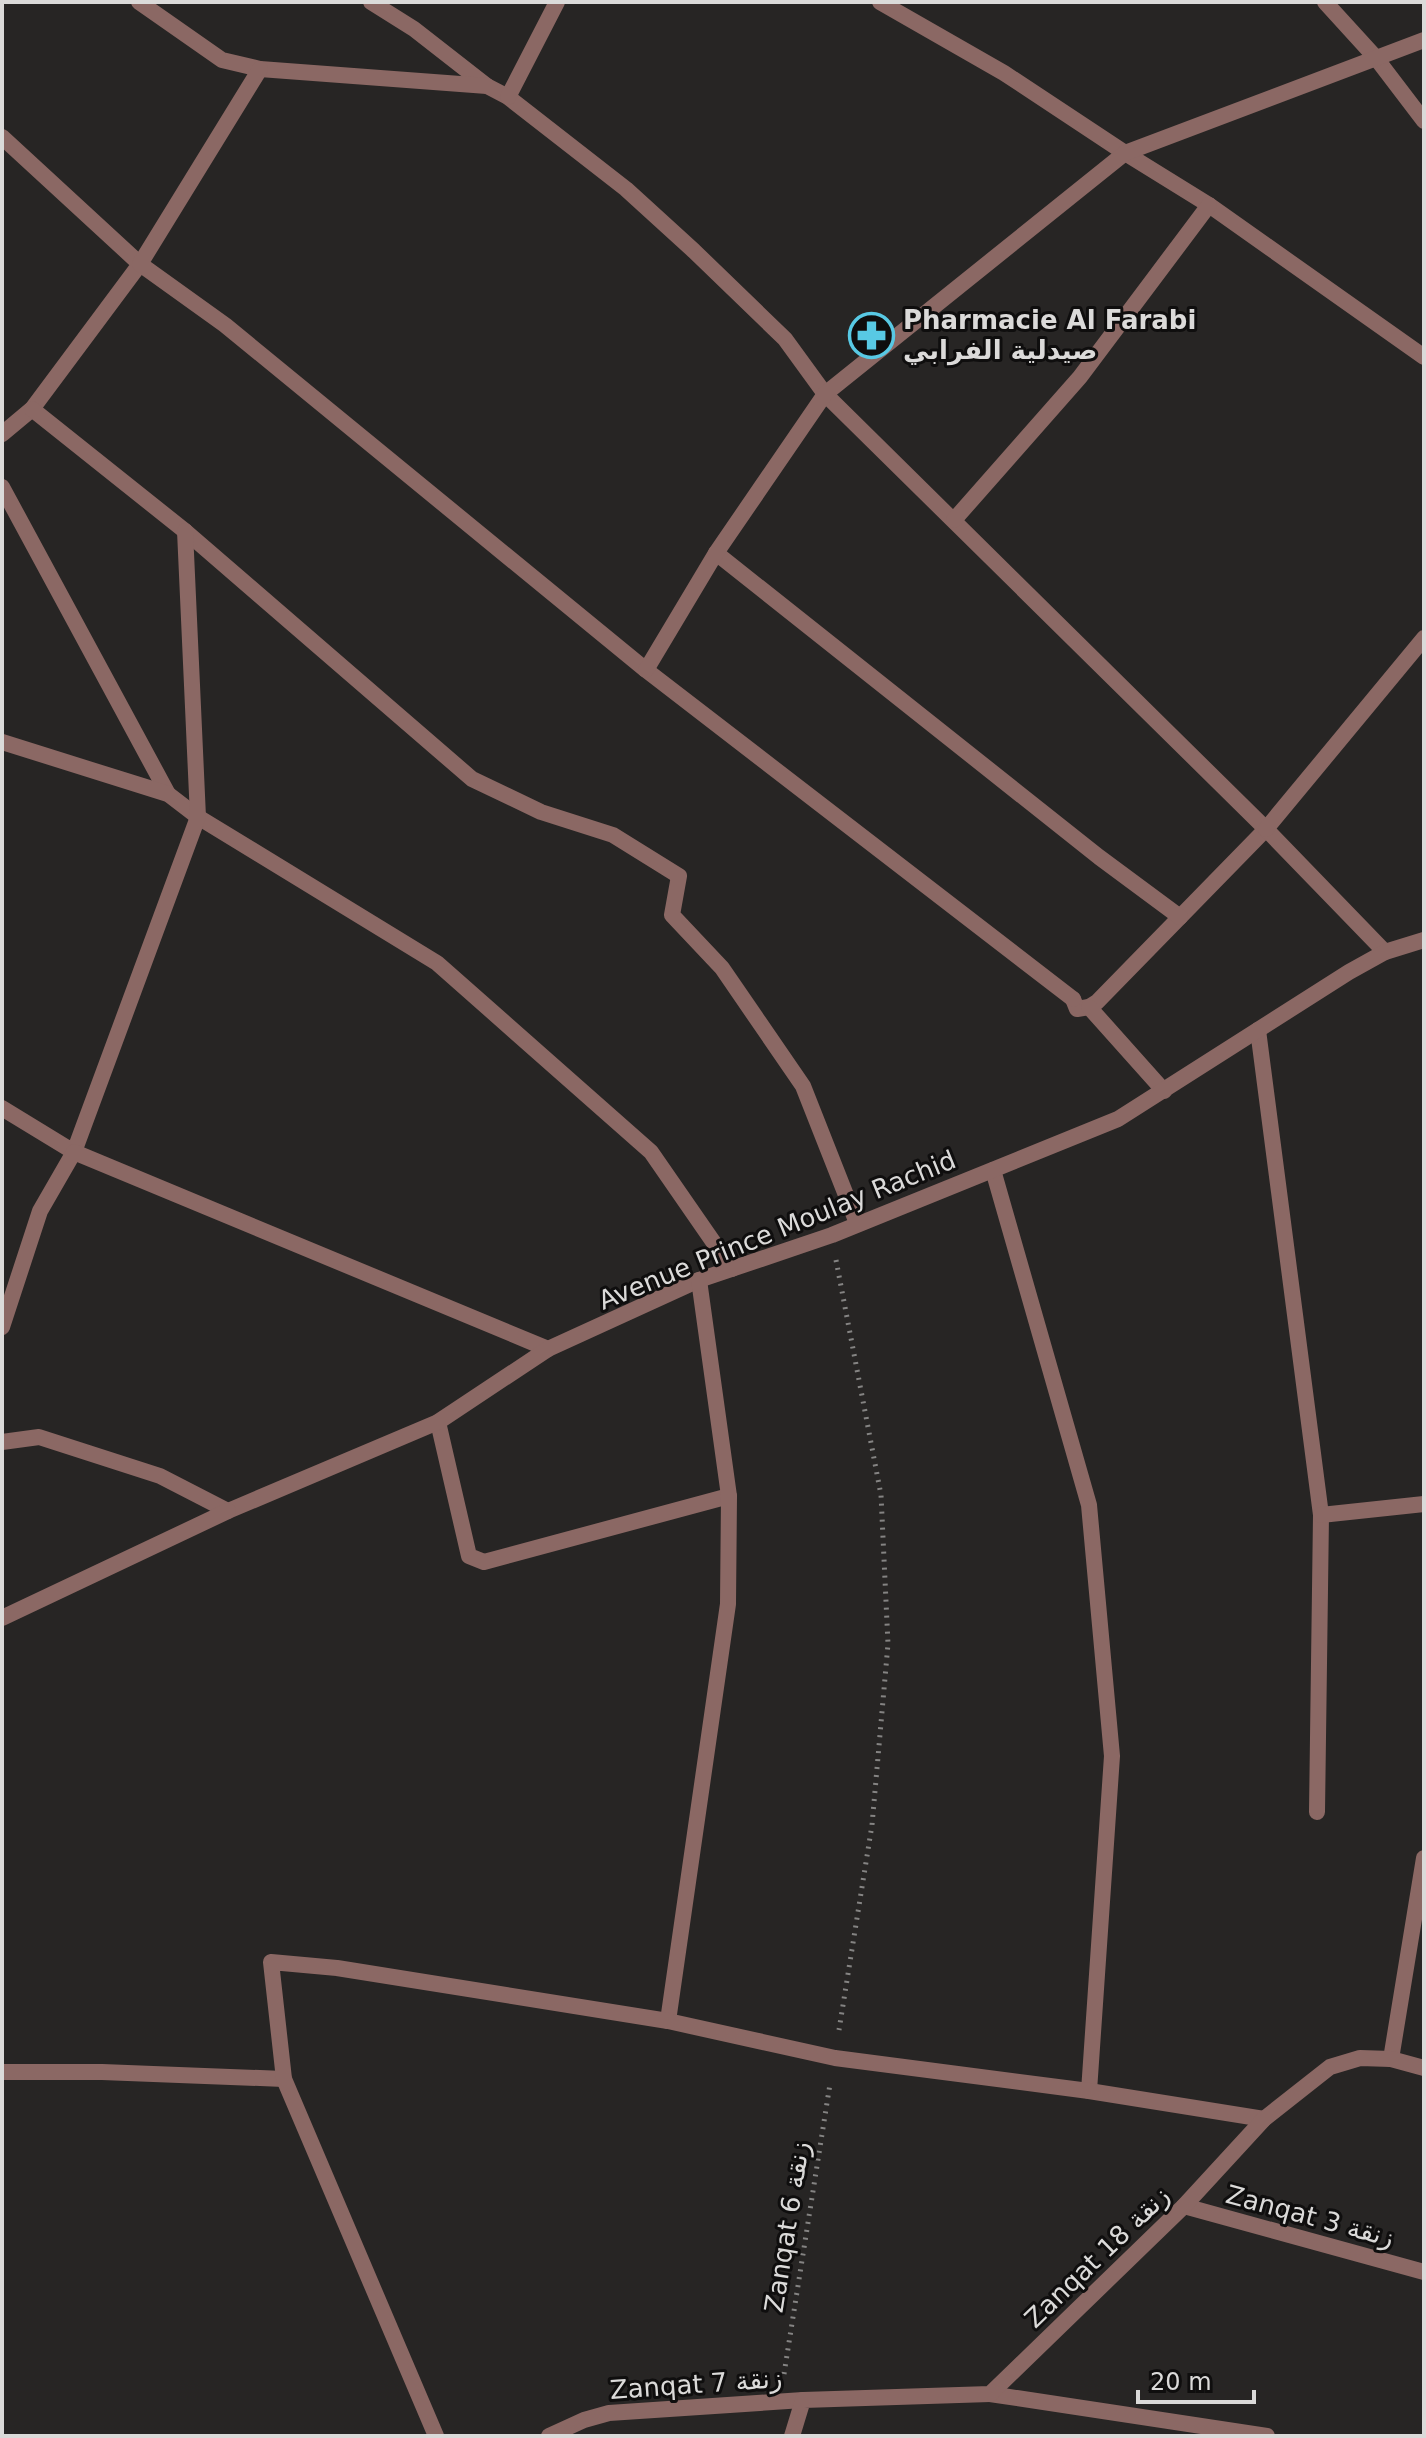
<svg xmlns="http://www.w3.org/2000/svg" width="1426" height="2438" viewBox="0 0 1426 2438" font-family="'DejaVu Sans','Noto Naskh Arabic',sans-serif">
  <style>
    .lines { fill: none; stroke-linecap: round; stroke-linejoin: round }
    .path { stroke: #858483; stroke-width: 5; stroke-dasharray: 2 6; stroke-linecap: butt }
    .pedestrian { stroke: #8b6864; stroke-width: 16 }
    .minor { stroke: #8b6864; stroke-width: 16 }
    .labels { text-anchor: middle; dominant-baseline: central; stroke-width: 6; stroke-linejoin: round; paint-order: stroke }
    .poi-label { font-size: 26px; font-weight: bold; fill: #dbdad9; stroke: #0f0e0e; text-anchor: start }
    .street-label { font-size: 26px; fill: #dbdad9; stroke: #0f0e0e }
  </style>
  <rect width="100%" height="100%" fill="#272524"/>
  <g class="lines">
    <g class="path">
      <path d="M836 1260 881 1495 888 1644 872 1825 839 2030"/>
      <path d="M784 2374 830 2084"/>
    </g>
    <g class="pedestrian">
      <path d="M371 2 414 29 487 86"/>
      <path d="M2 137 140 264 32 409 2 434"/>
      <path d="M32 409 185 531 472 779 541 812 613 835 679 876 672 915 722 968 803 1086 857 1223"/>
      <path d="M2 487 168 794"/>
      <path d="M2 742 168 794 198 817 437 963 651 1152 732 1269"/>
      <path d="M1073 999 1077 1009 1089 1007 1097 1002 1266 829"/>
      <path d="M1089 1007 1164 1091"/>
      <path d="M2 1108 74 1152 198 817 185 531"/>
    </g>
    <g class="minor">
      <path d="M139 2 222 60 260 69 487 86 508 97 626 189 694 251 785 339 825 394 1266 829 1385 952"/>
      <path d="M880 2 1004 73 1125 153 1209 205 1424 357"/>
      <path d="M1325 2 1376 58 1424 121"/>
      <path d="M260 69 140 264 225 325 646 670 1073 999"/>
      <path d="M508 97 557 2"/>
      <path d="M954 520 1080 377 1209 205"/>
      <path d="M716 553 1099 857 1180 917"/>
      <path d="M646 670 716 553 825 394 1125 153 1424 40"/>
      <path d="M1266 829 1424 638"/>
      <path d="M1258 1030 1321 1515 1317 1812"/>
      <path d="M993 1170 1089 1505 1112 1756 1089 2091"/>
      <path d="M2 1327 40 1211 74 1152 548 1349"/>
      <path d="M438 1422 469 1556 484 1562 729 1496"/>
      <path d="M2 1442 39 1437 160 1476 228 1511 438 1422 548 1349 699 1280 832 1235 1118 1119 1349 972 1385 952 1424 940"/>
      <path d="M1321 1515 1424 1504"/>
      <path d="M2 1618 228 1511"/>
      <path d="M668 2021 728 1604 729 1496 699 1280"/>
      <path d="M1391 2059 1424 1858"/>
      <path d="M2 2072H102L284 2079"/>
      <path d="M1184 2206 1424 2272"/>
      <path d="M990 2394 1267 2436"/>
      <path d="M436 2436 284 2079 271 1962 337 1968 668 2021 835 2058 1089 2091 1264 2119"/>
      <path d="M549 2436 584 2420 609 2413 803 2400"/>
      <path d="M792 2436 803 2400 990 2394 1184 2206 1264 2119 1330 2067 1360 2058 1391 2059 1424 2068"/>
    </g>
  </g>
  <defs>
    <symbol id="pharmacy-ring" viewBox="-11 -11 22 22"><circle r="9.5" fill="#0f0e0e" stroke="#58c9e4" stroke-width="1.5"/><path d="M-2-6h4v4h4v4h-4v4h-4v-4h-4v-4h4Z" fill="#58c9e4"/></symbol>
  </defs>
  <g fill-rule="evenodd">
    <use href="#pharmacy-ring" x="846" y="310" width="51" height="51"/>
  </g>
  <g class="labels">
    <g class="poi-label">
      <text x="903" y="320">Pharmacie Al Farabi<tspan x="903" dy="30">صيدلية الفرابي</tspan></text>
    </g>
    <g class="street-label">
      <text transform="translate(777 1230) rotate(-22)">Avenue Prince Moulay Rachid</text>
      <text transform="translate(1310 2216) rotate(15)">Zanqat 3 زنقة</text>
      <text transform="translate(787 2227) rotate(-81)">Zanqat 6 زنقة</text>
      <text transform="translate(1097 2257) rotate(-44)">Zanqat 18 زنقة</text>
      <text transform="translate(696 2384) rotate(-4)">Zanqat 7 زنقة</text>
    </g>
  </g>
  <rect width="1426" height="2438" fill="none" stroke="#dbdad9" stroke-width="8"/>
  <path d="M1138 2390v12h116v-12" fill="none" stroke="#dbdad9" stroke-width="4"/>
  <text x="1150" y="2390" font-size="24" fill="#dbdad9" stroke="#0f0e0e" stroke-width="6" paint-order="stroke">20 m</text>
</svg>
